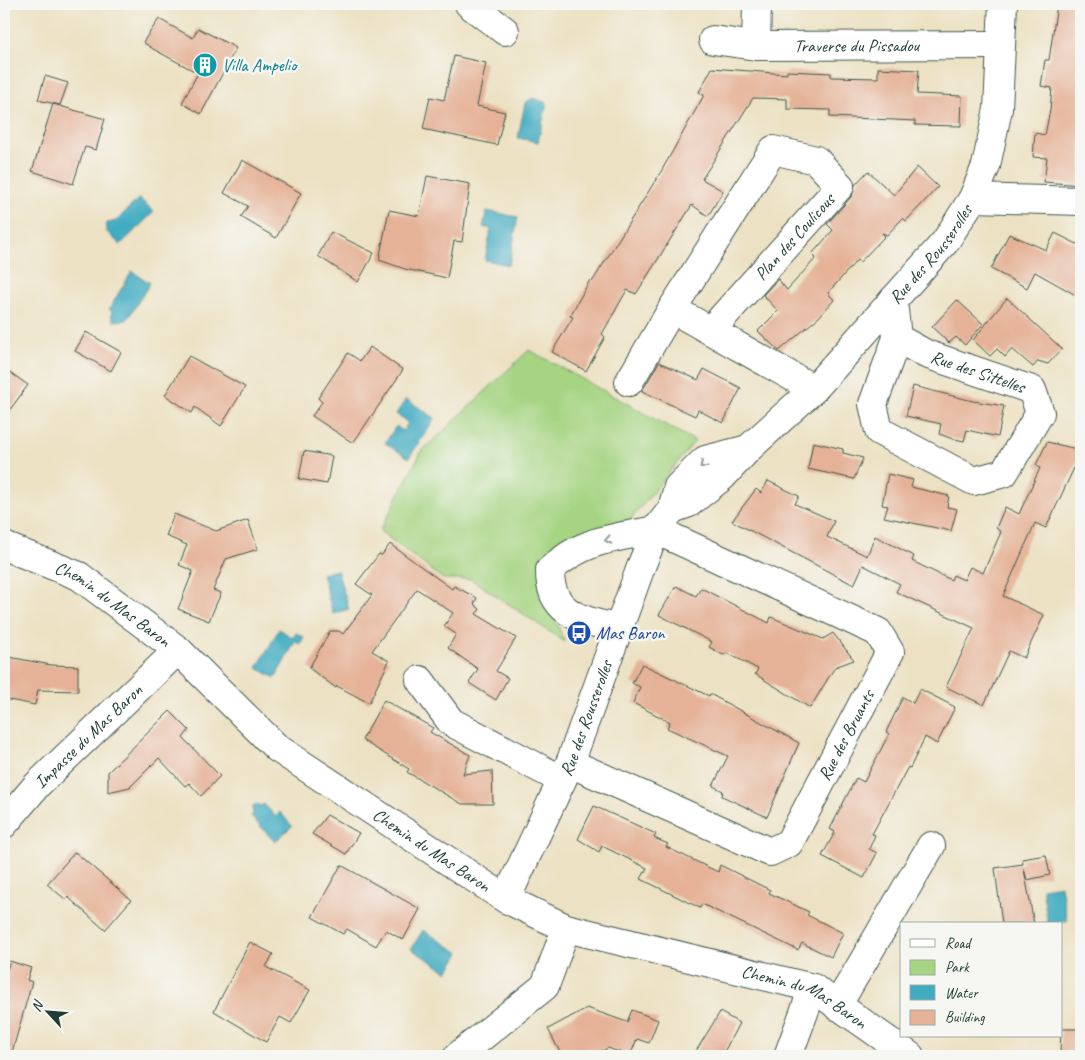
<svg xmlns="http://www.w3.org/2000/svg" width="1085" height="1060" viewBox="0 0 1085 1060" font-family="Caveat,sans-serif">
  <style>
    .green { fill: #a6d482; stroke: #62885b }
    .water { fill: #41abc1; stroke: #30747a }
    .building { fill: #e5b297 }
    .lines { fill: none; stroke-linecap: round; stroke-linejoin: round }
    .minor-casing { stroke: #3e5649; stroke-width: 30 }
    .minor { stroke: #fff; stroke-width: 28 }
    .oneway { stroke: #8f9e9a }
    .labels { text-anchor: middle; dominant-baseline: central; stroke-width: 5; stroke-linejoin: round; paint-order: stroke }
    .street-label { font-size: 18px; fill: #1f3d34; stroke: #f6f6f2 }
    .culture-label { font-size: 18px; fill: #0d838f; stroke: #f6f6f2; text-anchor: start }
    .transit-label { font-size: 18px; fill: #164399; stroke: #f6f6f2; text-anchor: start }
  </style>
  <rect width="100%" height="100%" fill="#f6f6f2"/>
  <filter id="ink" filterUnits="userSpaceOnUse"><feTurbulence type="fractalNoise" baseFrequency=".02" numOctaves="2"/><feDisplacementMap in="SourceGraphic" scale="10" xChannelSelector="R" yChannelSelector="G"/><feConvolveMatrix kernelMatrix="1 2 1 2 8 2 1 2 1" color-interpolation-filters="sRGB"/></filter>
  <filter id="wash" filterUnits="userSpaceOnUse"><feTurbulence type="fractalNoise" baseFrequency=".0096" numOctaves="4" result="noise"/><feDisplacementMap in="SourceGraphic" scale="20" xChannelSelector="R" yChannelSelector="G"/><feGaussianBlur stdDeviation="1.12" result="paint"/><feColorMatrix in="noise" values="0 0 0 0 0 0 0 0 0 0 0 0 0 0 0 0 0 1.4 0 .05"/><feComposite in="paint" operator="in"/></filter>
  <g filter="url(#wash)">
    <rect width="100%" height="100%" fill="#ece1c3"/>
    <path class="green" d="M529 350 695 441 631 519 565 544 546 600 565 642 471 579H443L380 531 421 452Z"/>
    <g class="water">
      <path d="M533 98 547 103 538 142 518 138 525 103Z"/>
      <path d="M139 198 154 212 120 245 106 231 107 223 116 221Z"/>
      <path d="M487 211 518 217 509 265 485 260 491 229 483 227Z"/>
      <path d="M132 271 150 283 127 320 114 321 111 315 112 311 109 309Z"/>
      <path d="M406 399 435 418 409 458 385 443 396 426 403 431 408 423 396 414Z"/>
      <path d="M337 570 349 609 333 614 322 574Z"/>
      <path d="M279 629 292 637 296 633 304 637 300 644 295 642 275 678 257 668Z"/>
      <path d="M257 804 261 806 264 804 276 817 280 812 292 826 275 842 251 816 253 814 252 808Z"/>
      <path d="M1061 885 1067 921 1048 924 1042 888Z"/>
      <path d="M423 930 460 953 448 972 411 949Z"/>
    </g>
    <g id="blocks">
      <g class="building">
        <path d="M1057 4H1080L1081 185 1044 182 1047 158 1033 157 1035 133 1045 135 1050 110 1052 88 1041 86 1045 60H1049Z"/>
        <path d="M159 19 193 38 198 28 236 48 201 114 182 103 198 73 153 49 143 42Z"/>
        <path d="M454 56 486 63 477 106 505 112 497 145 423 129 430 97 444 100Z"/>
        <path d="M712 68 787 74V71L831 73V77L878 78V68L919 70 917 94 962 96 961 126 915 125V121L830 117V110L787 109V99L753 98 702 179 723 191 708 216 692 205 636 294 627 290 602 334 605 337 586 371 552 352 573 317 570 316 590 280 592 282 662 170 704 95 699 92Z"/>
        <path d="M45 76 68 83 60 105 38 100Z"/>
        <path d="M53 104 105 119 96 150 85 147 73 184 32 171Z"/>
        <path d="M242 160 301 193 276 238 241 217 248 206 224 193Z"/>
        <path d="M917 167 938 187 906 221 903 218 887 235 882 233 885 236 860 262 857 260 828 293 834 300 819 317 779 351 758 331 778 311 763 295 778 279 787 290 816 258 812 254 833 230 827 224 852 196 855 185 868 171 894 195Z"/>
        <path d="M427 176 470 184 462 242 454 241 447 278 405 269 379 260 389 210 419 216Z"/>
        <path d="M331 232 374 253 358 282 318 256Z"/>
        <path d="M1055 233 1081 246V298L1035 272 1027 288 991 269 1009 234 1046 250Z"/>
        <path d="M1007 298 1062 349 1048 364 1038 361 1033 367 1012 349 1005 357 997 349 990 356 973 340Z"/>
        <path d="M957 300 983 324 965 345 956 337 949 343 932 327Z"/>
        <path d="M86 332 121 352 111 371 75 351Z"/>
        <path d="M370 347 403 370 353 443 312 416 322 402 318 398 348 353 360 361Z"/>
        <path d="M189 356 245 387 221 426 195 407 192 413 165 395Z"/>
        <path d="M659 362 698 380 704 369 741 388 723 423 698 410 695 416 642 391Z"/>
        <path d="M4 368 28 385 4 418Z"/>
        <path d="M913 386 973 401 1004 406 998 437 967 430 964 441 950 438 939 434 941 424 906 416Z"/>
        <path d="M813 442 843 449V453L863 458 854 479 808 469Z"/>
        <path d="M1047 442 1081 450V453L1046 528 1035 523 1003 596 1044 615 1024 658 1009 651 984 705 946 687 974 628 896 592 900 584 863 565 854 585 732 521 756 489 761 493 768 481 799 496 795 504 834 521 827 537 867 556 875 536 914 556 912 561 951 580 953 575 964 580 970 567 983 573 1001 532 996 528 1005 507 1019 514 1040 468 1036 465Z"/>
        <path d="M304 451 332 456 327 484 299 479Z"/>
        <path d="M888 474 913 480 911 487 949 496 947 507 957 509 951 531 884 517 888 506 882 505Z"/>
        <path d="M174 514 216 531 248 520 258 549 226 559 213 590 221 593 209 621 178 609 193 571 179 565 187 545 166 536Z"/>
        <path d="M390 544 452 589 454 586 477 598 474 604 480 609 476 614 516 638 496 671 508 678 496 700 469 683 478 669 448 648 456 634 444 626 453 613 417 589 372 651 389 661 369 703 337 686 336 688 309 668 330 631H339L343 634 372 595 356 584 379 554 382 555Z"/>
        <path d="M676 586 696 596 701 588 769 623 771 617 823 639 833 633 854 660 835 667 810 708 755 674 758 669 727 653 723 655 709 647 712 642 659 615Z"/>
        <path d="M4 656 51 665 78 666V691L38 690 35 705 4 699Z"/>
        <path d="M642 664 709 696 710 694 799 743 767 817 722 796 723 791 713 786 728 756 667 728 670 722 633 703 640 687 632 683Z"/>
        <path d="M920 689 955 707 937 744 925 737 910 768 908 767 872 834 875 835 869 849 877 853 864 878 822 856 835 832 830 829 856 778 864 782 889 734 886 732 903 697 913 703Z"/>
        <path d="M384 700 433 728 430 732 470 755 463 774 492 771 493 804H462L407 772 409 769 362 740Z"/>
        <path d="M170 711 189 730 183 738 220 776 201 796 189 783 185 786 159 758 130 787 108 792V772Z"/>
        <path d="M594 806 656 834 654 838 668 844 666 847 718 872 720 865 770 890 769 893 809 912 807 915 843 933 831 957 802 943 798 950 702 904 700 908 641 879 647 868 602 846 599 852 578 839Z"/>
        <path d="M327 815 359 833 346 854 312 834Z"/>
        <path d="M75 852 131 900 105 930 68 897 66 900 47 884Z"/>
        <path d="M1046 855 1050 875 1027 880 1024 869 1034 924H1002L995 868 1023 864 1022 859Z"/>
        <path d="M341 865 420 909 403 940 386 930 376 946 347 929 343 934 312 917Z"/>
        <path d="M250 942 273 954 266 967 310 990 291 1023 280 1017 266 1042 214 1011Z"/>
        <path d="M10 961 31 968 27 980 32 982 11 1056H4V979Z"/>
        <path d="M587 1008 627 1022 632 1010 658 1020 649 1043 637 1039 630 1056 608 1048 593 1056H562L548 1029Z"/>
        <path d="M720 1012 739 1023 722 1056H693Z"/>
        <path d="M1061 1029H1081V1054H1060Z"/>
      </g>
    </g>
  </g>
  <g filter="url(#ink)">
    <use href="#blocks" fill-opacity="0" stroke="#3e5649" stroke-width="1"/>
    <g class="lines">
      <defs>
        <g id="minor">
          <path d="M469 4 505 31"/>
          <path id="s1" d="M713 40 756 46 1001 45"/>
          <path d="M756 46 757 4"/>
          <path d="M973 198 1081 201"/>
          <path id="s2" d="M893 300 897 338 926 354 1032 390 1040 413 1004 473 974 481 879 431 873 404 897 338"/>
          <path id="s3" d="M711 330 840 186 816 160 773 150 672 309 814 389"/>
          <path d="M629 382 672 309"/>
          <path id="s4" d="M672 509 689 503 722 477 748 449 814 389 945 242 973 198 986 166 998 109 1003 4"/>
          <path id="s5" d="M4 546 79 576 178 650 277 748 506 899 566 928 813 988 910 1056"/>
          <path d="M619 629C583 620 549 615 550 570 583 539 614 538 656 530"/>
          <path d="M420 680 451 722 562 780"/>
          <path id="s6" d="M570 763 770 852 789 843 890 652 878 632 656 530"/>
          <path id="s7" d="M4 824 37 785 178 650"/>
          <path id="s8" d="M506 899 570 763 642 564 656 530 672 509 678 487 705 460 748 449"/>
          <path d="M837 1006 931 846"/>
          <path d="M458 1056 545 986 566 928"/>
          <path d="M788 1056 813 988"/>
        </g>
      </defs>
      <use href="#minor" class="minor-casing"/>
      <use href="#minor" class="minor"/>
    </g>
    <defs><path id="oneway-chevron" d="M-2-3.5L2.5 0L-2 3.5" fill="none" stroke-width="1.6" stroke-linecap="round" stroke-linejoin="round" transform="scale(1.25)"/></defs>
    <g class="oneway">
      <use href="#oneway-chevron" transform="translate(703 465) rotate(143)"/>
      <use href="#oneway-chevron" transform="translate(608 540) rotate(168)"/>
    </g>
  </g>
  <defs>
    <symbol id="building-disc" viewBox="-11 -11 22 22"><circle r="9.5" fill="#0f9aa8" stroke="#f6f6f2"/><path d="M-4-6H4V6H1V3H-1V6H-4ZM-2.5-4.3h1.7v1.8h-1.7ZM.8-4.3h1.7v1.8H.8ZM-2.5-1h1.7V.8h-1.7ZM.8-1h1.7V.8H.8Z" fill="#fff"/></symbol>
    <symbol id="bus-disc" viewBox="-11 -11 22 22"><circle r="9.5" fill="#1a4fb4" stroke="#f6f6f2"/><path d="M-5-6H5V4H4V6H2V4H-2V6H-4V4H-5ZM-3.5-4V0h7V-4ZM-3.5 1.2v1.5H-2V1.2ZM2 1.2v1.5H3.5V1.2Z" fill="#fff"/></symbol>
  </defs>
  <g fill-rule="evenodd">
    <use href="#building-disc" x="191" y="51" width="28" height="28"/>
    <use href="#bus-disc" x="565" y="619" width="28" height="28"/>
  </g>
  <g class="labels">
    <g class="street-label">
      <text stroke="none"><textPath href="#s1" startOffset="144">Traverse du Pissadou</textPath></text>
      <text stroke="none"><textPath href="#s3" startOffset="125">Plan des Coulicous</textPath></text>
      <text stroke="none"><textPath href="#s4" startOffset="366">Rue des Rousserolles</textPath></text>
      <text stroke="none"><textPath href="#s2" startOffset="126">Rue des Sittelles</textPath></text>
      <text stroke="none"><textPath href="#s5" startOffset="124">Chemin du Mas Baron</textPath></text>
      <text stroke="none"><textPath href="#s8" startOffset="198">Rue des Rousserolles</textPath></text>
      <text stroke="none"><textPath href="#s6" startOffset="362">Rue des Bruants</textPath></text>
      <text stroke="none"><textPath href="#s7" startOffset="122">Impasse du Mas Baron</textPath></text>
      <text stroke="none"><textPath href="#s5" startOffset="529">Chemin du Mas Baron</textPath></text>
      <text stroke="none"><textPath href="#s5" startOffset="934">Chemin du Mas Baron</textPath></text>
    </g>
    <g class="culture-label">
      <text x="222" y="65">Villa Ampelio</text>
    </g>
    <g class="transit-label">
      <text x="596" y="633">Mas Baron</text>
    </g>
  </g>
  <rect width="1085" height="1060" fill="none" stroke="#f6f6f2" stroke-width="20"/>
  <rect x="900" y="922" width="162" height="115" fill="#f6f6f2" stroke="#a0aca6"/>
  <rect x="910" y="939" width="25" height="8" fill="#ffffff" stroke="#a0aca6"/>
  <text x="945" y="948" font-size="15" fill="#1f3d34">Road</text>
  <rect x="910" y="960" width="25" height="15" fill="#a6d482" stroke="#a0aca6"/>
  <text x="945" y="972" font-size="15" fill="#1f3d34">Park</text>
  <rect x="910" y="985" width="25" height="15" fill="#41abc1" stroke="#a0aca6"/>
  <text x="945" y="998" font-size="15" fill="#1f3d34">Water</text>
  <rect x="910" y="1010" width="25" height="15" fill="#e5b297" stroke="#a0aca6"/>
  <text x="945" y="1022" font-size="15" fill="#1f3d34">Building</text>
  <g transform="translate(48 1012) rotate(296)" stroke="#f6f6f2" stroke-width="4" paint-order="stroke">
  <path d="M0-4L9 19L0 12L-9 19Z" fill="#1f3d34"/>
  <text y="-8" font-size="14" font-weight="bold" text-anchor="middle" fill="#1f3d34">N</text>
  </g>
</svg>
